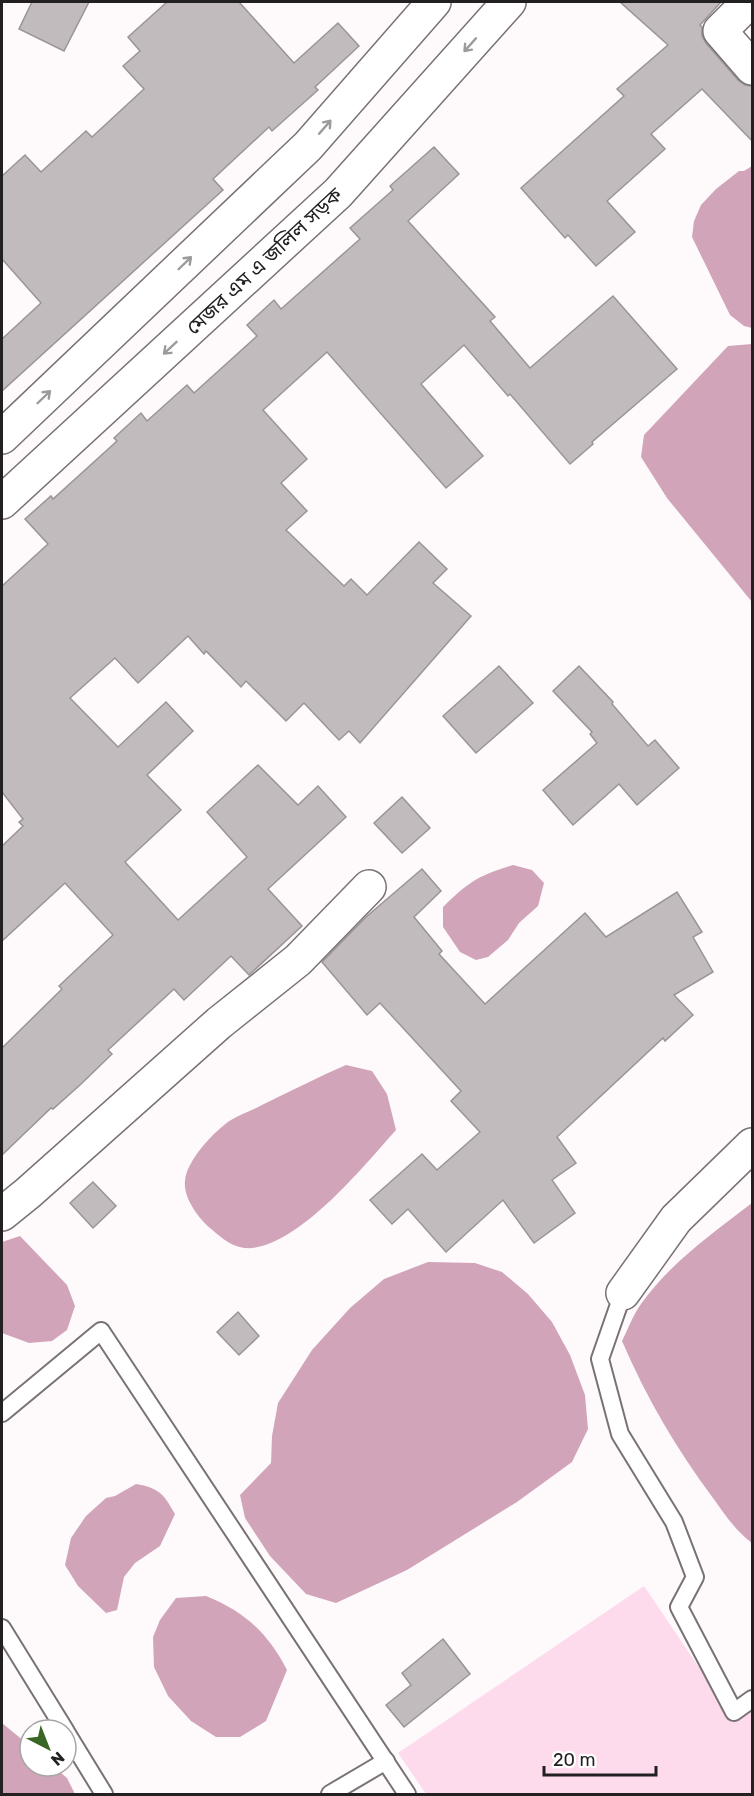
<svg xmlns="http://www.w3.org/2000/svg" width="754" height="1796" viewBox="0 0 754 1796" font-family="Rubik,'Noto Sans Bengali',sans-serif">
  <style>
    .green { fill: #fddbec }
    .water { fill: #d1a4ba }
    .building { fill: #c2bbbe; stroke: #9b9497; stroke-width: 1.5 }
    .lines { fill: none; stroke-linecap: round; stroke-linejoin: round }
    .lane-casing { stroke: #797275; stroke-width: 20 }
    .street-casing { stroke: #797275; stroke-width: 36 }
    .primary-casing { stroke: #797275; stroke-width: 36 }
    .lane { stroke: #fff; stroke-width: 16 }
    .street { stroke: #fff; stroke-width: 33 }
    .primary { stroke: #fff; stroke-width: 33 }
    .oneway { stroke: #9c9b9b }
    .labels { text-anchor: middle; dominant-baseline: central; stroke-width: 4.5; stroke-linejoin: round; paint-order: stroke }
    .street-label { font-size: 20px; fill: #222021; stroke: #fff }
  </style>
  <rect width="100%" height="100%" fill="#fefafc"/>
  <path class="green" d="M644 1586 736 1722 752 1712V1794H426L398 1753Z"/>
  <g class="water">
    <path d="M752 166V328L744 326 730 315 692 237 694 221 701 205 716 189 739 171H744Z"/>
    <path d="M752 344V602L667 498 641 457 644 435 728 346Z"/>
    <path d="M513 865 532 870 544 883 538 906 519 923 508 940 488 957 476 960 460 952 443 927V907C468 882 479 875 513 865Z"/>
    <path d="M346 1065 372 1071 387 1094 396 1130C364 1166 309 1233 262 1246 239 1253 226 1242 210 1228 198 1218 183 1197 185 1181 186 1161 215 1130 231 1120 241 1114 253 1110 264 1104 291 1091 318 1077 346 1065Z"/>
    <path d="M752 1203V1543C736 1531 725 1515 713 1498 677 1450 646 1397 622 1341 628 1329 633 1315 641 1304 670 1263 713 1233 752 1203Z"/>
    <path d="M20 1236 67 1285 75 1306 67 1330 52 1341 29 1343 2 1333V1242Z"/>
    <path d="M428 1262 475 1263 502 1272 528 1294 552 1322 570 1355 585 1395 588 1429 572 1462 517 1502 407 1570 336 1603 306 1594 270 1556 245 1518 240 1495 271 1463 272 1436 278 1403 312 1350 350 1308 384 1279Z"/>
    <path d="M136 1484C159 1488 164 1494 175 1514L160 1546 135 1563 124 1577 117 1610 106 1613 78 1586 65 1565 71 1538 86 1516 106 1498 115 1496Z"/>
    <path d="M206 1596C245 1612 267 1632 287 1670L266 1721 240 1737H216L191 1721 168 1696 154 1667 153 1637 160 1620 176 1598Z"/>
    <path d="M2 1723 30 1746V1766H53L67 1778 75 1794H2Z"/>
  </g>
  <g class="building">
    <path d="M32 2H89L64 51 19 29Z"/>
    <path d="M167 2H239L294 63 338 23 359 46 315 87 318 90 272 131 269 127 213 179 223 190 2 391V339L41 303 2 259V176L25 155 41 172 86 131 92 137 144 89 123 66 140 51 128 37Z"/>
    <path d="M620 2H721L700 25 702 27V36L706 43 738 80 745 85 753 86V142L702 89 651 134 665 149 607 201 635 232 596 266 568 235 565 238 521 188 624 96 617 89 668 45Z"/>
    <path d="M434 147 459 174 408 221 495 317 490 321 530 368 613 296 677 369 592 442 593 444 570 464 510 394 508 396 464 345 421 384 483 456 446 488 327 352 263 410 307 459 281 483 307 511 286 530 344 586 351 579 367 595 419 542 447 569 433 583 471 616 360 743 349 731 339 740 304 703 286 721 246 681 241 687 206 651 204 654 188 636 138 683 115 658 70 698 118 747 166 702 193 731 147 775 181 810 125 862 178 920 247 857 207 812 258 765 298 805 318 786 346 817 268 889 302 926 249 975 231 956 184 1000 174 989 108 1050 112 1054 80 1085 53 1109 51 1108 2 1155V1048L62 989 59 986 113 935 65 883 2 941V846L23 826 19 822 23 819 2 792V586L48 544 25 519 51 496 53 499 117 441 114 438 141 413 147 421 187 385 194 393 257 336 247 325 274 300 281 309 360 239 350 228 393 190 390 186Z"/>
    <path d="M499 666 533 703 476 753 443 716Z"/>
    <path d="M579 666 613 702 612 704 648 746 655 740 679 768 637 805 619 784 573 825 543 790 597 743 590 734 592 732 553 691Z"/>
    <path d="M402 797 430 828 402 853 374 823Z"/>
    <path d="M422 869 441 891 414 917 442 951 439 954 485 1004 585 913 606 937 677 892 702 932 693 937 713 972 674 995 693 1015 665 1041 663 1038 557 1137 576 1163 552 1180 575 1213 534 1243 503 1200 446 1252 408 1209 392 1224 370 1200 422 1154 437 1170 480 1132 451 1101 461 1091 380 1003 367 1015 322 962 366 917Z"/>
    <path d="M93 1182 116 1206 93 1228 70 1203Z"/>
    <path d="M238 1312 259 1336 239 1355 217 1332Z"/>
    <path d="M443 1639 470 1674 404 1727 386 1705 411 1685 402 1673Z"/>
  </g>
  <g class="lines">
    <defs>
      <g id="lane">
        <path d="M623 1293 600 1359 620 1434 674 1522 695 1577 679 1607 734 1712 752 1699"/>
        <path d="M2 1413 101 1331 407 1794"/>
        <path d="M2 1628 65 1730"/>
        <path d="M66 1732 104 1794"/>
        <path d="M330 1794 386 1761"/>
      </g>
      <g id="street">
        <path d="M749 2 720 31 752 68"/>
        <path d="M2 1214 28 1193 219 1023 298 960 369 887"/>
        <path d="M623 1293 676 1219 752 1145"/>
      </g>
      <g id="primary">
        <path d="M2 437 308 146 434 2"/>
        <path d="M2 502 338 193 509 2"/>
      </g>
    </defs>
    <use href="#lane" class="lane-casing"/>
    <use href="#street" class="street-casing"/>
    <use href="#primary" class="primary-casing"/>
    <use href="#lane" class="lane"/>
    <use href="#street" class="street"/>
    <use href="#primary" class="primary"/>
  </g>
  <defs><path id="oneway-shaft" d="M-6 0H5M1.5-3L5.5 0L1.5 3" fill="none" stroke-width="1.6" stroke-linecap="round" stroke-linejoin="round" transform="scale(1.5)"/></defs>
  <g class="oneway">
    <use href="#oneway-shaft" transform="translate(470 45) rotate(132)"/>
    <use href="#oneway-shaft" transform="translate(325 127) rotate(-49)"/>
    <use href="#oneway-shaft" transform="translate(185 263) rotate(-44)"/>
    <use href="#oneway-shaft" transform="translate(170 348) rotate(137)"/>
    <use href="#oneway-shaft" transform="translate(44 397) rotate(-44)"/>
  </g>
  <g class="labels">
    <g class="street-label">
      <text transform="translate(264 261) rotate(-43)">মেজর এম এ জলিল সড়ক</text>
    </g>
  </g>
  <rect width="754" height="1796" fill="none" stroke="#222021" stroke-width="6"/>
  <g transform="translate(48 1748) rotate(138)"><circle r="28" fill="#ffffff" stroke="#a7a6a6" stroke-width="1.5"/>
  <path d="M0-4.5L10 22L0 15L-10 22Z" fill="#396625"/>
  <text y="-9" font-size="16" font-weight="bold" text-anchor="middle" fill="#222021">N</text>
  </g>
  <path d="M544 1766v9h112v-9" fill="none" stroke="#222021" stroke-width="3"/>
  <text x="553" y="1766" font-size="18" fill="#222021" stroke="#ffffff" stroke-width="4.5" paint-order="stroke">20 m</text>
</svg>
